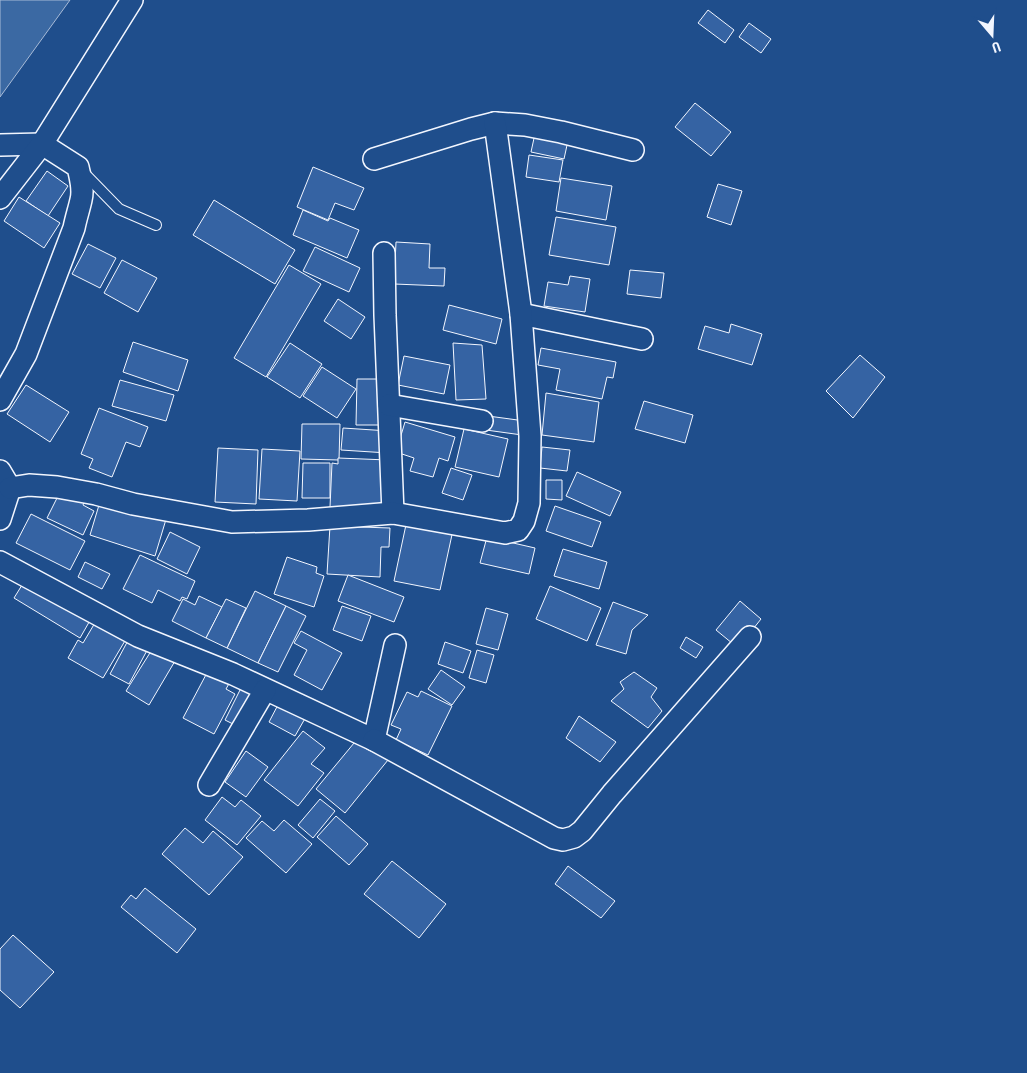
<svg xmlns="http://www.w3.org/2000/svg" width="1027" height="1073" viewBox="0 0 1027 1073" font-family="'Roboto Condensed',sans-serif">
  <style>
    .water { fill: #3b69a3; stroke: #a8bbd7 }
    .building { fill: #3563a3; stroke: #f2f6ff }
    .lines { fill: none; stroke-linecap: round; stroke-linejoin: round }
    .service-casing { stroke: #f2f6ff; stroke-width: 12 }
    .minor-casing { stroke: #f2f6ff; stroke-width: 24 }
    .service { stroke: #1f4e8c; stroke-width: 10 }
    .minor { stroke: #1f4e8c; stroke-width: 21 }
  </style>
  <rect width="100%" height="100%" fill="#1f4e8c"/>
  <path class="water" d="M0 0H70L0 97Z"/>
  <g class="building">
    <path d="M708 10 734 30 725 43 698 23Z"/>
    <path d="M749 23 771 39 761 53 739 37Z"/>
    <path d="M695 103 731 132 711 156 675 127Z"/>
    <path d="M536 129 569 136 564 159 531 152Z"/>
    <path d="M529 155 563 160 559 182 526 177Z"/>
    <path d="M313 167 364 188 354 210 335 203 328 220 297 207Z"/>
    <path d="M47 171 68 186 48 216 26 201Z"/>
    <path d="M561 178 612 186 606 220 556 211Z"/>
    <path d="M718 184 742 191 731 225 707 217Z"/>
    <path d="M19 197 60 223 44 248 4 221Z"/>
    <path d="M214 200 295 250 275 284 193 235Z"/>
    <path d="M303 210 328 221 330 218 359 230 347 258 293 235Z"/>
    <path d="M556 217 616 227 609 265 549 255Z"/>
    <path d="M396 242 430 244 429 268H445L444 286 394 284Z"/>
    <path d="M88 244 116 258 100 288 72 274Z"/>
    <path d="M315 247 360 268 349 292 303 271Z"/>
    <path d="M122 260 157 278 138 312 104 293Z"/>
    <path d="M289 265 321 284 266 377 234 358Z"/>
    <path d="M630 270 664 273 661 298 627 294Z"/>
    <path d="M570 276 590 279 585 312 544 306 548 282 568 285Z"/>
    <path d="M338 299 365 317 351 339 324 321Z"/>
    <path d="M449 305 502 319 496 344 443 330Z"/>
    <path d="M731 324 762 334 752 365 698 349 705 326 729 333Z"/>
    <path d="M133 342 188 360 178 391 123 372Z"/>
    <path d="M290 343 322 364 300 398 267 377Z"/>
    <path d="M453 343 482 345 486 399 456 400Z"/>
    <path d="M541 348 616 362 613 378 607 377 602 399 556 390 560 369 538 365Z"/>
    <path d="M860 355 885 377 853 418 826 391Z"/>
    <path d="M404 356 450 365 444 394 398 385Z"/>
    <path d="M322 367 356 389 337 418 303 396Z"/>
    <path d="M357 379H386L385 425H356Z"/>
    <path d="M120 380 174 395 166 421 112 406Z"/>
    <path d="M26 385 69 412 50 442 7 414Z"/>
    <path d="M546 393 599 402 594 442 542 435Z"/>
    <path d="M644 401 693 415 685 443 635 429Z"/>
    <path d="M99 408 148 427 140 447 126 442 112 477 89 468 93 459 81 454Z"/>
    <path d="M488 416 525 421 522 435 486 430Z"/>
    <path d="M405 422 455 437 448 461 439 458 433 477 410 471 414 458 396 452Z"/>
    <path d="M302 424H340L339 460 301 459Z"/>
    <path d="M343 428 389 431 388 453 341 450Z"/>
    <path d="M464 429 508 439 499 477 455 467Z"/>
    <path d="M542 447 570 450 567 471 540 468Z"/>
    <path d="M218 448 258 450 256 504 215 502Z"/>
    <path d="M262 449 300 451 297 501 259 499Z"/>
    <path d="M338 458 388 460 386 509 330 507 332 463 338 464Z"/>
    <path d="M303 463H330V498H302Z"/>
    <path d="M451 468 472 475 463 500 442 493Z"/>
    <path d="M577 472 621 492 610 516 566 496Z"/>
    <path d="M546 480H562V500L546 499Z"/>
    <path d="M62 488 85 499 83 505 94 511 83 535 47 518Z"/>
    <path d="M99 505 167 516 155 556 90 535Z"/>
    <path d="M555 506 601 522 592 547 546 531Z"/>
    <path d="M31 514 85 541 70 570 16 543Z"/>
    <path d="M407 520 453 530 440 590 394 581Z"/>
    <path d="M330 526 390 528 389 547H381L380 577 327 574Z"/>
    <path d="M170 532 200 547 187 574 157 559Z"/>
    <path d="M487 537 535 548 529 574 480 563Z"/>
    <path d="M563 549 607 562 599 589 554 576Z"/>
    <path d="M140 555 195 581 187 599 182 597 180 601 158 590 152 603 123 589Z"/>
    <path d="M287 557 317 567 316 573 324 576 314 607 274 594Z"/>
    <path d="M85 562 110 574 102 589 78 577Z"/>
    <path d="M348 575 404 597 394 622 338 601Z"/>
    <path d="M27 577 92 617 80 638 14 598Z"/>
    <path d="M550 586 601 608 587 641 536 619Z"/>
    <path d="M255 591 286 606 258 663 227 648Z"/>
    <path d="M199 596 222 607 206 638 172 621 183 599 195 605Z"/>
    <path d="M226 599 246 608 227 648 206 638Z"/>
    <path d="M740 601 761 619 738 648 716 630Z"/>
    <path d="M613 602 648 615 632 630 626 654 596 645Z"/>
    <path d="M286 606 306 616 278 672 258 663Z"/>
    <path d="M342 606 371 616 362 641 333 630Z"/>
    <path d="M486 608 508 614 498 650 476 644Z"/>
    <path d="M99 616 129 634 103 678 68 658 78 640 83 643Z"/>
    <path d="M301 631 342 653 322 690 294 675 307 650 294 643Z"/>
    <path d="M132 633 151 643 129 684 110 674Z"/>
    <path d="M686 637 703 647 696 658 680 648Z"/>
    <path d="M445 642 471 651 463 673 438 664Z"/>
    <path d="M153 648 175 661 149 705 126 691Z"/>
    <path d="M477 650 494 655 486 683 469 678Z"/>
    <path d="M209 669 231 680 226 689 235 694 214 734 183 718Z"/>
    <path d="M441 670 465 687 452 705 428 689Z"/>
    <path d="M634 672 657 688 651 697 662 711 648 728 611 701 624 689 620 682Z"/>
    <path d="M244 682 261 690 241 728 225 720Z"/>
    <path d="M421 691 452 706 428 755 396 740 401 729 391 725 407 692 418 697Z"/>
    <path d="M280 701 307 715 295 736 269 722Z"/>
    <path d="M579 716 616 742 600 762 566 738Z"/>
    <path d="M303 731 325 748 311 764 324 773 298 806 264 780Z"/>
    <path d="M359 737 388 760 345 813 316 789Z"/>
    <path d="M246 751 268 767 246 797 225 782Z"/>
    <path d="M222 797 235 807 241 800 261 816 237 845 205 820Z"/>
    <path d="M320 799 335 811 313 838 298 825Z"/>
    <path d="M336 816 368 844 349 865 317 837Z"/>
    <path d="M284 820 312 844 286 873 246 838 262 821 274 831Z"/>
    <path d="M185 828 203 843 213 831 243 857 209 895 162 854Z"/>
    <path d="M392 861 446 904 419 938 364 894Z"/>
    <path d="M568 866 615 901 601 918 555 884Z"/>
    <path d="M145 888 196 929 177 953 121 907 131 895 136 899Z"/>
    <path d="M13 935 54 972 20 1008 0 990V949Z"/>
  </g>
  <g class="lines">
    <defs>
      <path id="service" d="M82 171 119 209 156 225"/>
      <g id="minor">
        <path d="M0 145 42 144 78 167C80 177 84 189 81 200 79 209 76 218 74 228L26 354 0 400"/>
        <path d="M374 159 471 129 495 123 525 125 561 132 633 150"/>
        <path d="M0 198 42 144 132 0"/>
        <path d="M384 253 385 315 393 513"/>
        <path d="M521 314 642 339"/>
        <path d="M389 405 482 421"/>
        <path d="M0 471 10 488 0 519"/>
        <path d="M10 488 29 485 57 487 96 494 133 504 232 522 308 520 393 513 505 533 518 530 524 521 529 503 530 436 521 314 495 123"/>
        <path d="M0 562 138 636 233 674 374 740 395 645"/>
        <path d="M374 740 554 838 563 840 574 837 582 831 612 794 750 637"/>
        <path d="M209 785 265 690"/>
      </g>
    </defs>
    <use href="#service" class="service-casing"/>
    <use href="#minor" class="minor-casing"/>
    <use href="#service" class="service"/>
    <use href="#minor" class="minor"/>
  </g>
  <g transform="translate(992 35) rotate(161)" stroke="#1f4e8c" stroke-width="4" paint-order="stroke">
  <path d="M0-4L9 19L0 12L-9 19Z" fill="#f2f6ff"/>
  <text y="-8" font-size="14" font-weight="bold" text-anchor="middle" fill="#f2f6ff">U</text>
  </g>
</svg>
